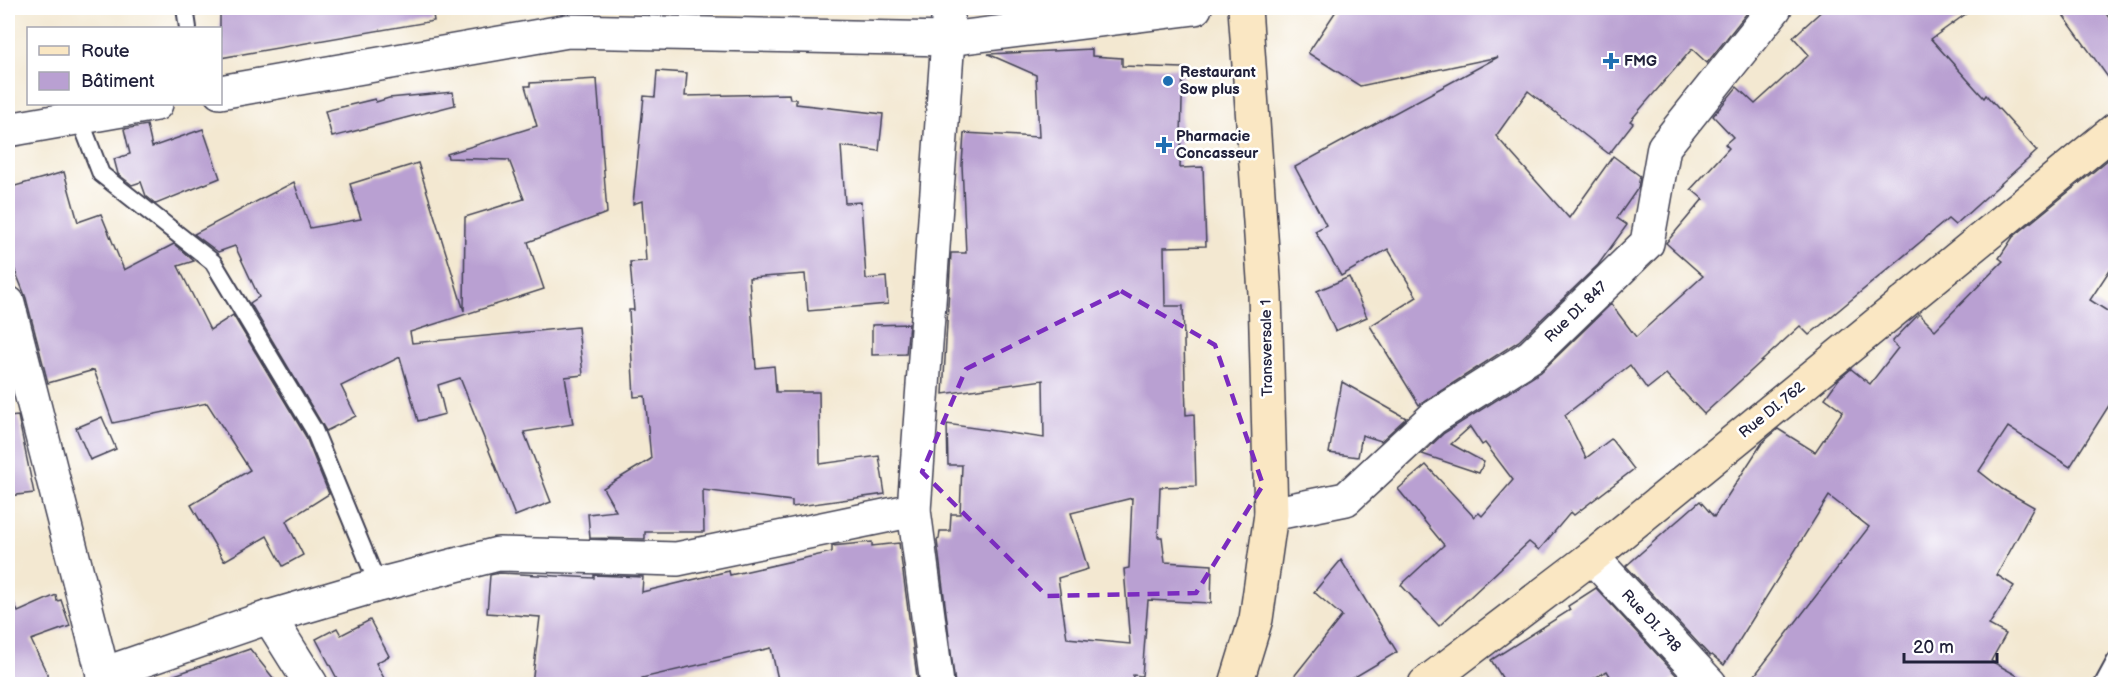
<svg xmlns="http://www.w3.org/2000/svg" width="2123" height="692" viewBox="0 0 2123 692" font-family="'Balsamiq Sans',sans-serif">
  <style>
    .building { fill: #b9a0d2; fill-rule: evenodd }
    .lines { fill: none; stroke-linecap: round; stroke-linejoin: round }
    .lane-casing { stroke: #414052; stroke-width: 20 }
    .street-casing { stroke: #414052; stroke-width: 36 }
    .secondary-casing { stroke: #414052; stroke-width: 36 }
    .lane { stroke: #fff; stroke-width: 16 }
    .street { stroke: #fff; stroke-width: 33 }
    .secondary { stroke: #fae7c3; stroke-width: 33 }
    .marked { fill: none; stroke: #7b2cbf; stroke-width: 4.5; stroke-dasharray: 12 8; stroke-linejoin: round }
    .poi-dot { fill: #1f6fb2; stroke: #fff; stroke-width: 2 }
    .labels { text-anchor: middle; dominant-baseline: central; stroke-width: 5; stroke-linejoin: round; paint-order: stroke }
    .poi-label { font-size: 15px; font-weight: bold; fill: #22223b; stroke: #fff; text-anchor: start }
    .street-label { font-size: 15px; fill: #22223b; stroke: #fff }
  </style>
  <rect width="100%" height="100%" fill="#fff"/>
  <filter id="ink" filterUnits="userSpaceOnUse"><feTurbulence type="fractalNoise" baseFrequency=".0167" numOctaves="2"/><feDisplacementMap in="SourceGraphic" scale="12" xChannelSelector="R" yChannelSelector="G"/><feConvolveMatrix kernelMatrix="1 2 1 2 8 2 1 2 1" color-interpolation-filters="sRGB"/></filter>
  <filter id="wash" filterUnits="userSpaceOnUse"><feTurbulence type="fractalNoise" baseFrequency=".008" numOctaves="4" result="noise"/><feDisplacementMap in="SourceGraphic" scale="24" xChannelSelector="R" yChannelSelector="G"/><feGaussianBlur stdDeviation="1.35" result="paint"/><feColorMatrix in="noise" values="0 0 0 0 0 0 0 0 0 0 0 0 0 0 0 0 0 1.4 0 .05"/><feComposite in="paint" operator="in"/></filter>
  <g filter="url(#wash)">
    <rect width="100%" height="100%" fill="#f3e8d1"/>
    <g id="blocks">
      <g class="building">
        <path d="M220 8H432L434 21 220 58Z"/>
        <path d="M1338 8H1751L1707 63 1692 49 1630 121 1633 123 1609 154 1528 91 1496 136 1569 218 1613 156 1640 176 1638 188 1617 218 1627 225 1598 265 1519 341 1419 405 1370 326 1417 297 1388 249 1341 276 1315 231 1326 225 1295 167 1498 57 1360 86 1308 53Z"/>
        <path d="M1825 8H1974L1931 39 1984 98 1986 95 2037 151 1955 225 1948 219 1809 335 1800 326 1704 414 1666 374 1647 389 1630 365 1565 415 1586 458 1611 439 1634 469 1574 515 1571 512 1539 550 1529 542 1439 626 1401 585 1444 545 1398 489 1426 465 1474 517 1479 513 1482 516 1513 480 1485 443 1482 445 1470 427 1451 444 1484 462 1479 473 1422 454 1444 433 1541 372 1611 304 1636 337 1703 276 1666 243 1703 199 1691 189 1729 148 1725 144 1733 137 1713 116 1737 87 1755 104 1809 55 1793 37Z"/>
        <path d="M2058 8H2102L2115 26V87Z"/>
        <path d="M1092 49V56L1122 58V66L1183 68 1180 168 1203 167 1206 246 1164 247 1165 306H1183L1186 415 1194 414 1196 486 1160 487 1158 537H1162L1165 562 1212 565 1211 603 1148 600 1142 676 1133 675 1132 684H955L937 540 939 539 940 531H950L951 514H960L962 465H948L947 424 1044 438 1043 380 943 394 951 253H966L962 165 964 133 1039 137 1036 75 988 54ZM1132 498 1129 568 1124 569 1130 644 1067 638 1058 578 1088 569 1071 513Z"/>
        <path d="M657 71 687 73 685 96 789 94 790 99H796V104L883 114 879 151 841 146 845 203 861 202 866 279 886 277 888 304 808 311 805 274 749 278 756 368 774 366 776 392H819L820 464 879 456 885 494 792 507V501L703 490 704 532H645V539L590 538 588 514 616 511 603 488 651 459 645 396 634 397 629 310H634L630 262 646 261 642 201 633 204 644 96 655 97Z"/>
        <path d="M597 79 607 213 528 242 544 289 410 332 412 343 578 327 583 375 565 377 573 424 524 432 551 502 515 516 460 378 438 385 445 414 418 421 400 357 341 386 356 416 326 431 250 303 259 297 235 246 218 252 194 234 294 182 310 228 361 219 350 184 418 163 464 311 465 217 524 199 509 160 448 158 447 154 537 126 525 86H530V83Z"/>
        <path d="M453 92 455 105 332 137 325 111 375 99 376 102 389 98Z"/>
        <path d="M147 125 152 147 203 129 220 178 156 204 146 196 141 182 132 185 118 174 114 159 130 154 124 129Z"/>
        <path d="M2115 154V262L2090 300 2115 316V396L2070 467 2008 427 1979 471 2002 489 2034 507 1997 575 2014 586 1989 625 2006 634 1991 661 2032 684H1748L1869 527 1829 496 1724 665 1712 655 1710 656 1626 566 1700 501 1714 517 1762 443 1778 429 1815 452 1843 411 1825 398 1838 380 1851 369 1870 384 1898 348 1892 342 1919 314 1935 330 2003 261 1999 258 2013 237Z"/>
        <path d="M64 172 78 222 101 214 124 270 174 244 194 261 178 266 210 330 233 315 305 435 329 494 286 521 303 555 283 566 267 536 224 561 191 505 250 470 207 403 113 423 94 370 48 383 26 298 8 253V188Z"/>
        <path d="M1349 277 1367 317 1335 331 1317 291Z"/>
        <path d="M909 324 906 354 872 355V325Z"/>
        <path d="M1342 382 1406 418 1381 441 1362 435 1358 457 1329 453Z"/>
        <path d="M18 416 34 493 8 496V417Z"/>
        <path d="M102 417 116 449 90 460 76 428Z"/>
        <path d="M872 542V546L899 543 918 684H779L771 648 642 678V684H532L540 617 487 613 490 575 500 573 594 578V575L643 577 642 592 729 571 730 575 832 552V546Z"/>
        <path d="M1341 560 1397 652 1343 684H1288L1342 616 1314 592Z"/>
        <path d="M1596 588 1678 677 1666 684H1615L1607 671 1584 684H1506L1491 660 1570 610 1568 606Z"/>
        <path d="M8 590 18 612 56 595 57 601 61 600 70 626 31 640 52 684H8Z"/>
        <path d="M370 620 389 656 376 663 387 684H340L316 639 337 628 341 635Z"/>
        <path d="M250 649 278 684H160V680Z"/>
      </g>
    </g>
  </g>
  <g filter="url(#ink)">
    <use href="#blocks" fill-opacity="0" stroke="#414052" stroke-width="1.5"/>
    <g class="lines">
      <defs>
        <g id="lane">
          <path d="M185 8 188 28"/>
          <path d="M79 117 101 174 213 262 314 430 378 585"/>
          <path d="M2103 684 2116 660"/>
        </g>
        <g id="street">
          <path d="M220 92 568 31 948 39 1195 8"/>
          <path d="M8 130 156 104"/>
          <path d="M8 303 103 674 102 684"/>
          <path d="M1271 514 1346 499 1433 418 1531 356 1647 243 1664 147 1775 8"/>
          <path d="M1592 557 1710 684"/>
          <path d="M269 617 311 684"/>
          <path d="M103 674 269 617 378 585 498 554 677 559 914 510"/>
          <path d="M937 684 914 510 948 39V8"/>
        </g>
        <g id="secondary">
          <path d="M1236 684 1256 619 1271 514 1265 293 1245 8"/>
          <path d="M1425 684 1592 557 2116 129"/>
        </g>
      </defs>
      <use href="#lane" class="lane-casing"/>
      <use href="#street" class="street-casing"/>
      <use href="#secondary" class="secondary-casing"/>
      <use href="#lane" class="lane"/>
      <use href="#street" class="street"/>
      <use href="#secondary" class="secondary"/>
    </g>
  </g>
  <path class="marked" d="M1121 291 1215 345 1263 485 1196 593 1047 596 922 472 966 369Z"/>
  <g class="poi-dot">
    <path d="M1608 52h6v6h6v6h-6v6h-6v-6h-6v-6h6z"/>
    <circle cx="1168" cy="81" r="6"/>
    <path d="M1161 136h6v6h6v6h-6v6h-6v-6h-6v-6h6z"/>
  </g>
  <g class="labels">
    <g class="poi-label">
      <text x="1624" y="61">FMG</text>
      <text x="1180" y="72">Restaurant<tspan x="1180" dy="17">Sow plus</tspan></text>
      <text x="1176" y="136">Pharmacie<tspan x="1176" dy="17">Concasseur</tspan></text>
    </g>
    <g class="street-label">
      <text transform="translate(1576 312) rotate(-44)">Rue DI. 847</text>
      <text transform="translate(1267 348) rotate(-91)">Transversale 1</text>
      <text transform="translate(1772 410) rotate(-39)">Rue DI. 762</text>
      <text transform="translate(1651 621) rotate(47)">Rue DI. 798</text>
    </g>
  </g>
  <rect width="2123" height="692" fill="none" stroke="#fff" stroke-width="30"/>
  <rect x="27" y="27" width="195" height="78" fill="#ffffff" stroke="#a7a7b1" stroke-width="1.5"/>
  <rect x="39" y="46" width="30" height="9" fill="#fae7c3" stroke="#a7a7b1" stroke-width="1.5"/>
  <text x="81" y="57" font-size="18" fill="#22223b">Route</text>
  <rect x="39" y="72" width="30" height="18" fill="#b9a0d2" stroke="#a7a7b1" stroke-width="1.5"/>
  <text x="81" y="87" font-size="18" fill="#22223b">Bâtiment</text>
  <path d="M1904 653v9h93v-9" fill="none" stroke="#22223b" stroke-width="3"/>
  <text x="1913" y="653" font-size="18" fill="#22223b" stroke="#ffffff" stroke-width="4.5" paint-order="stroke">20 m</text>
</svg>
